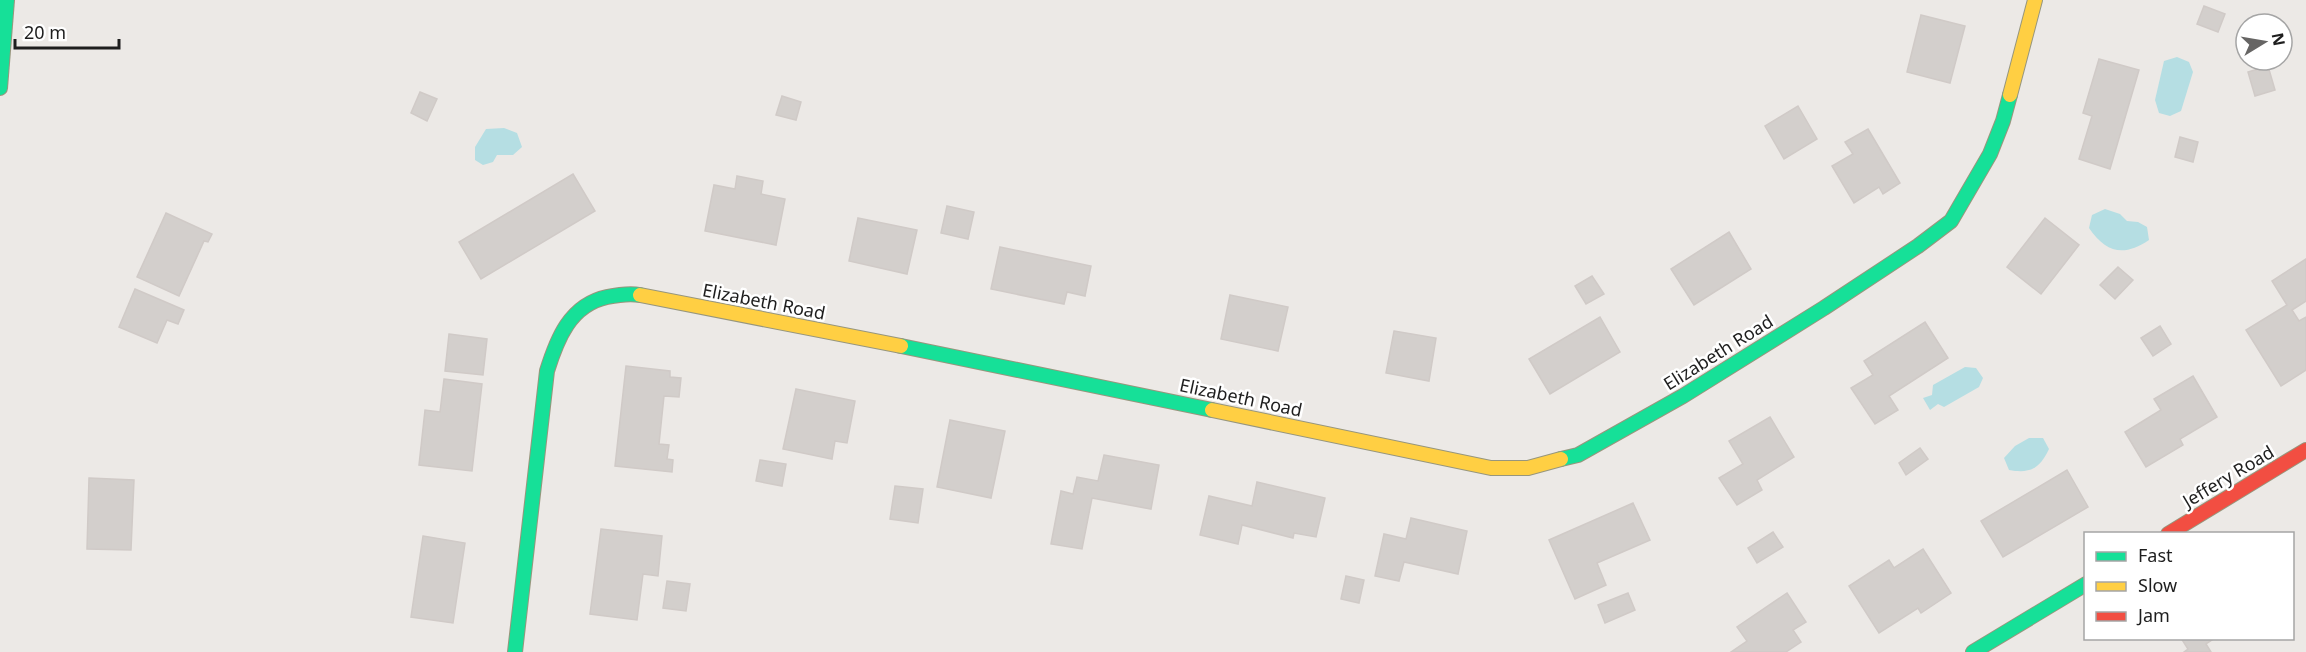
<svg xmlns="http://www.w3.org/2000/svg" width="2306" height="652" viewBox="0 0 2306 652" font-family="'Noto Sans',sans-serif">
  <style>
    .water { fill: #b5dee3 }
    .building { fill: #d3cfcc; stroke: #d0cac7; stroke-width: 1.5 }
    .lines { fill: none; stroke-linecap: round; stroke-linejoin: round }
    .fast-casing { stroke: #97967d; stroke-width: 16 }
    .slow-casing { stroke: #97967d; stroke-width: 16 }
    .jam-casing { stroke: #97967d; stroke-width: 16 }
    .fast { stroke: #16e098; stroke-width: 14 }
    .slow { stroke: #ffcf43; stroke-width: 14 }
    .jam { stroke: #f24e42; stroke-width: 14 }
    .labels { text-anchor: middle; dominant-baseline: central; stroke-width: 5; stroke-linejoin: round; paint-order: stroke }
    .street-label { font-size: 18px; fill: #1e1e1e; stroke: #fff }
  </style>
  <rect width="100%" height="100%" fill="#ece9e6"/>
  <g class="water">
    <path d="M2177 57 2189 62 2193 72 2181 111 2170 116 2159 113 2155 100 2164 61Z"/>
    <path d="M504 128 517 133 522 147 513 155H497L493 162 483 165 475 160V147L486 129Z"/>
    <path d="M2105 209 2120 214 2127 221 2138 222 2147 227 2149 240C2124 257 2106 253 2089 228L2092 215Z"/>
    <path d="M1965 367 1976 368 1983 378 1979 387 1944 407 1938 404 1930 410 1923 398 1932 395 1933 385Z"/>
    <path d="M2029 438H2043L2049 449C2040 468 2031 474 2009 470L2004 458 2015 446Z"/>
  </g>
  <g class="building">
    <path d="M2204 6 2225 14 2218 32 2197 24Z"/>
    <path d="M1921 15 1965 26 1950 83 1907 72Z"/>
    <path d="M2099 59 2139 70 2110 169 2079 159 2092 116 2083 113Z"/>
    <path d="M2268 66 2275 90 2255 96 2248 72Z"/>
    <path d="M420 92 437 99 427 121 411 113Z"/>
    <path d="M782 96 801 102 796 120 776 115Z"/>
    <path d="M1798 106 1817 139 1784 159 1765 126Z"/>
    <path d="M1868 129 1900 183 1883 194 1879 187 1854 203 1832 166 1853 154 1845 142Z"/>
    <path d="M2180 137 2198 142 2193 162 2175 157Z"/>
    <path d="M573 174 595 211 481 279 459 242Z"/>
    <path d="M737 176 763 181 761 194 785 199 776 245 705 231 714 185 735 189Z"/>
    <path d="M947 206 974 212 968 239 941 233Z"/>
    <path d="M166 213 212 234 208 242 204 241 179 296 137 277Z"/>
    <path d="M858 218 917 230 907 274 849 261Z"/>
    <path d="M2045 218 2079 245 2041 294 2007 267Z"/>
    <path d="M1729 232 1751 269 1694 305 1671 269Z"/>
    <path d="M1000 247 1091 266 1085 296 1067 292 1064 304 991 289Z"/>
    <path d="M2306 259V301L2292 310 2299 321 2306 317V370L2281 386 2246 330 2287 305 2272 281Z"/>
    <path d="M2118 267 2133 280 2115 299 2100 285Z"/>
    <path d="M1592 276 1604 294 1586 304 1575 286Z"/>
    <path d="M135 289 184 310 178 324 167 320 157 343 119 327Z"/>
    <path d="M1230 295 1288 307 1278 351 1221 339Z"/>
    <path d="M1600 317 1620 352 1550 394 1529 359Z"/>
    <path d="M1925 322 1948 358 1889 396 1898 410 1875 424 1851 388 1873 375 1864 361Z"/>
    <path d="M2160 326 2171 344 2153 356 2141 338Z"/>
    <path d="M1394 331 1436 338 1429 381 1386 373Z"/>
    <path d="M449 334 487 339 483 375 445 371Z"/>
    <path d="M626 366 670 371V377L681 378 679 397 664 396 659 444 669 445 667 459 673 460 672 472 615 466Z"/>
    <path d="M2193 376 2217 417 2180 439 2183 445 2146 467 2125 432 2161 410 2154 399Z"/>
    <path d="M444 379 482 384 472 471 419 465 425 410 440 412Z"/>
    <path d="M796 389 855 401 847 443 835 441 832 459 783 449Z"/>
    <path d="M1770 417 1794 457 1757 480 1762 490 1737 505 1719 478 1743 464 1729 441Z"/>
    <path d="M950 420 1005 431 991 498 937 487Z"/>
    <path d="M1920 448 1928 459 1906 475 1899 463Z"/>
    <path d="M1104 455 1159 465 1151 509 1092 498 1082 549 1051 544 1061 491 1073 494 1077 477 1098 481Z"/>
    <path d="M760 460 786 464 782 486 756 481Z"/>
    <path d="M2067 470 2088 507 2003 557 1981 521Z"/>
    <path d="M89 478 134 480 131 550 87 549Z"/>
    <path d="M1257 482 1325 498 1316 537 1294 533 1293 538 1242 525 1238 544 1200 535 1209 496 1252 506Z"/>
    <path d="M895 486 923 489 918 523 890 519Z"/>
    <path d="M1633 503 1650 540 1597 563 1606 585 1575 599 1549 540Z"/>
    <path d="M1411 518 1467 531 1458 574 1404 562 1399 581 1375 576 1384 534 1406 539Z"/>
    <path d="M601 529 662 536 658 576 643 574 637 620 590 614Z"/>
    <path d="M1773 532 1783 547 1757 563 1748 548Z"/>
    <path d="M423 536 465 543 453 623 411 617Z"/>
    <path d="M1923 549 1951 593 1921 613 1918 608 1879 633 1849 586 1889 560 1894 568Z"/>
    <path d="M1346 576 1364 580 1359 603 1341 599Z"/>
    <path d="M667 581 690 584 686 611 663 608Z"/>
    <path d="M1628 593 1635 610 1605 623 1598 605Z"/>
    <path d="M1787 593 1806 622 1793 630 1801 642 1786 652H1731L1747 641 1737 627Z"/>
    <path d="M2181 638H2215L2206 644 2211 652H2184L2188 649Z"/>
  </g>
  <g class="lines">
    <defs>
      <g id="fast">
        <path d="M0 88 7 0"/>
        <path d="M901 346 1212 410"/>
        <path d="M1561 459 1578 455 1683 396 1824 308 1918 246 1951 221 1990 154 2003 121 2010 95"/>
        <path d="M515 652 547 371C557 339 570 305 607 297 617 295 629 293 640 295"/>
        <path d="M1973 652 2086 584"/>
      </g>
      <g id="slow">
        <path d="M2010 95 2035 0"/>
        <path d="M640 295 901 346"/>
        <path d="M1212 410 1491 468H1528L1561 459"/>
      </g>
      <path id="jam" d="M2168 534 2306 450"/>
    </defs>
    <use href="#fast" class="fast-casing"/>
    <use href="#slow" class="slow-casing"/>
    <use href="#jam" class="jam-casing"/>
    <use href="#fast" class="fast"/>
    <use href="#slow" class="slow"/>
    <use href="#jam" class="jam"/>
  </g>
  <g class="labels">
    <g class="street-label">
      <text transform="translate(764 301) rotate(11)">Elizabeth Road</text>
      <text transform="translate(1718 352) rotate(-32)">Elizabeth Road</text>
      <text transform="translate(1241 397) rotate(12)">Elizabeth Road</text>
      <text transform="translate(2228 476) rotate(-31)">Jeffery Road</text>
    </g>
  </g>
  <rect x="2084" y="532" width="210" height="108" fill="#ffffff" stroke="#a5a5a5" stroke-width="1.5"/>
  <rect x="2096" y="552" width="30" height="9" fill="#16e098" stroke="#a5a5a5" stroke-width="1.5"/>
  <text x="2138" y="562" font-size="18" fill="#1e1e1e">Fast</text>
  <rect x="2096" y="582" width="30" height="9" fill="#ffcf43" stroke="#a5a5a5" stroke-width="1.5"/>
  <text x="2138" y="592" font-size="18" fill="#1e1e1e">Slow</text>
  <rect x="2096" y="612" width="30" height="9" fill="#f24e42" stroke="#a5a5a5" stroke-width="1.5"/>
  <text x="2138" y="622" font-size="18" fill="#1e1e1e">Jam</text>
  <g transform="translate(2264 42) rotate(79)"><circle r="28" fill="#ffffff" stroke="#a5a5a5" stroke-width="1.5"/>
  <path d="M0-4.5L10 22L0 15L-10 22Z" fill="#666564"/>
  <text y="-9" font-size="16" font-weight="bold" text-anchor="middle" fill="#1e1e1e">N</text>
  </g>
  <path d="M15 39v9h104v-9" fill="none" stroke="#1e1e1e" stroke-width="3"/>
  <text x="24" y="39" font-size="18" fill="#1e1e1e" stroke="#ffffff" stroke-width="4.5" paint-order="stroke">20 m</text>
</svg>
